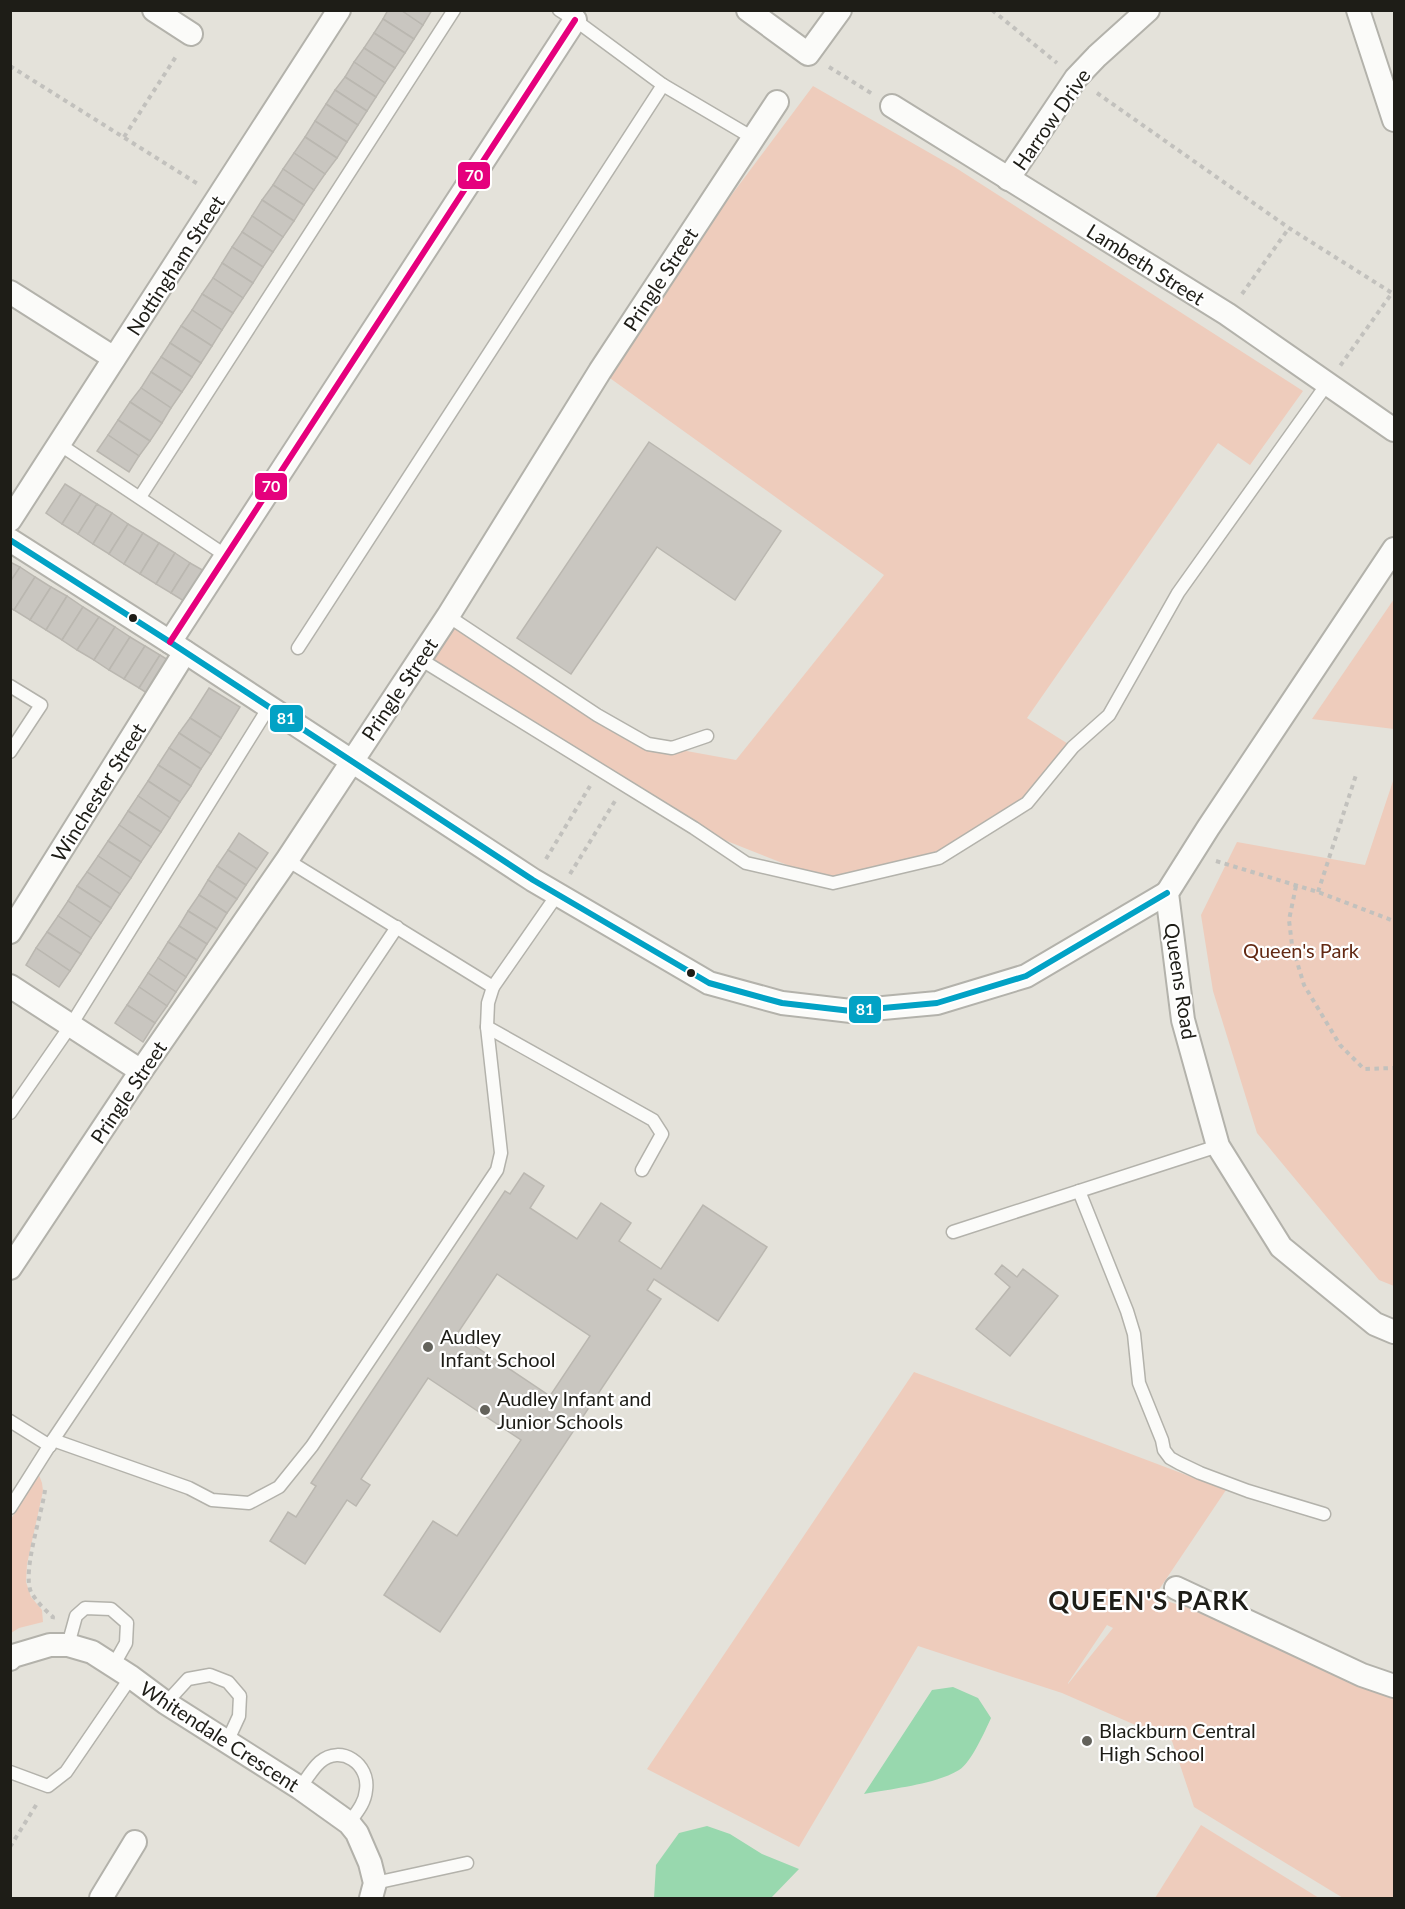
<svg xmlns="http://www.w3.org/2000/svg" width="1405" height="1909" viewBox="0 0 1405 1909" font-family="Lato,sans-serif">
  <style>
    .green { fill: #eeccbc; fill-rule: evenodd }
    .water { fill: #98d8ae }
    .building { fill: #c9c6c0; stroke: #bab7b0; stroke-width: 1.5; fill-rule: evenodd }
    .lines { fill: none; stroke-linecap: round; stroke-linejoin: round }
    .service-casing { stroke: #b3b2ab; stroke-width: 15 }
    .minor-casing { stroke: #b3b2ab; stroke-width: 26 }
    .path { stroke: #c2c1bd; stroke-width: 4; stroke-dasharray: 4.5 4.5; stroke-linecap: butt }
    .service { stroke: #fbfbf9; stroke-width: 12 }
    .minor { stroke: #fbfbf9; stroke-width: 22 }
    .bus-1-casing { stroke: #fff; stroke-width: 10 }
    .bus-2-casing { stroke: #fff; stroke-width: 10 }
    .bus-1 { stroke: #02a2c5; stroke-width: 6 }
    .bus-2 { stroke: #e5007d; stroke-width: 6 }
    .bus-dot { fill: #1e1d17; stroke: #fff; stroke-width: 2 }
    .poi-dot { fill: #63625b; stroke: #fff; stroke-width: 2 }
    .labels { text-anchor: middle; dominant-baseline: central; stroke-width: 4.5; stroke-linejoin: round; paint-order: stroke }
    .street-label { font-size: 20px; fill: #1e1d17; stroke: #fff }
    .park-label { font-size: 20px; fill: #632913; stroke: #fff }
    .poi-label { font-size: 20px; fill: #1e1d17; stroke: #fff; text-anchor: start }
    .district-label { font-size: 26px; font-weight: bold; letter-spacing: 1.5px; fill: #1e1d17; stroke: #fff }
    .line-badge { stroke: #fff; stroke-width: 2 }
    .badge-label { font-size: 16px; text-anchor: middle; font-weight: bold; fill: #fff }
  </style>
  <rect width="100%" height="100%" fill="#e4e2da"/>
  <g class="green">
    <path d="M813 86 956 168 1303 391 1250 465 1218 443 1027 718 1073 747 1027 803 939 858 833 883 694 828 420 659 448 616 648 744 736 760 884 575 600 371Z"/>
    <path d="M1394 599V729L1312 719Z"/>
    <path d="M1394 778V1286L1379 1280 1257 1133 1213 991 1201 915 1237 842 1365 865Z"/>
    <path d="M914 1372 1226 1490 1154 1597 1394 1673V1898H1343L1194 1807 1172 1741 1062 1693 918 1646 799 1847 647 1769ZM1107 1625 1113 1628 1068 1684V1683Z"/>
    <path d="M39 1475 42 1483 43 1491 27 1564 26 1582 31 1597 42 1610 43 1622 19 1628 11 1633V1519Z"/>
    <path d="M1201 1825 1319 1898H1155Z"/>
  </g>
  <g class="water">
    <path d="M953 1687 978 1698 991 1718C985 1731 971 1763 959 1770 937 1784 890 1789 864 1794L932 1690Z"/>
    <path d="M707 1826 730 1834 762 1854 799 1869 771 1898H654L656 1865 679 1833Z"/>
  </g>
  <g class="building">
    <path d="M388 10H401L423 25 414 39 383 19Z"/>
    <path d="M401 10H432L423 25Z"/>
    <path d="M383 19 414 39 405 53 374 33Z"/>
    <path d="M374 33 405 53 395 68 364 48Z"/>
    <path d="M364 48 395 68 385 83 354 62Z"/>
    <path d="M354 62 385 83 376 97 345 77Z"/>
    <path d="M345 77 376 97 367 111 335 90Z"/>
    <path d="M335 90 367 111 358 125 326 104Z"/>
    <path d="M326 104 358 125 347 142 315 121Z"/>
    <path d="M315 121 347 142 337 158 305 137Z"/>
    <path d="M305 137 337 158 325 174 294 153Z"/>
    <path d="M294 153 325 174 314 190 283 169Z"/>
    <path d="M283 169 314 190 304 205 273 185Z"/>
    <path d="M273 185 304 205 294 221 262 200Z"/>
    <path d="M262 200 294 221 283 237 252 216Z"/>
    <path d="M252 216 283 237 273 252 242 232Z"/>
    <path d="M242 232 273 252 263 267 232 247Z"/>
    <path d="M232 247 263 267 253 283 222 263Z"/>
    <path d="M222 263 253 283 243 298 213 278Z"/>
    <path d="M213 278 243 298 233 313 202 294Z"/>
    <path d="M202 294 233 313 222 330 192 310Z"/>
    <path d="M192 310 222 330 212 346 181 326Z"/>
    <path d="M181 326 212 346 201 363 170 343Z"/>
    <path d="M170 343 201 363 192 377 161 357Z"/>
    <path d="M161 357 192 377 182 392 151 372Z"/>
    <path d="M151 372 182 392 171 408 141 388Z"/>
    <path d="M141 388 171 408 162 423 130 402Z"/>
    <path d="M130 402 162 423 150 441 118 420Z"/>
    <path d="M118 420 150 441 139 456 108 435Z"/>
    <path d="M108 435 139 456 129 472 97 451Z"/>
    <path d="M649 442 781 531 735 600 657 547 571 674 517 638Z"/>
    <path d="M65 484 81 494 62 524 46 513Z"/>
    <path d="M81 494 97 504 78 534 62 524Z"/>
    <path d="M97 504 112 513 93 544 78 534Z"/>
    <path d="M112 513 128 524 109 554 93 544Z"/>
    <path d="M128 524 143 533 124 564 109 554Z"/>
    <path d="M143 533 159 543 140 574 124 564Z"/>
    <path d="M159 543 175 553 156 584 140 574Z"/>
    <path d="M175 553 190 563 171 593 156 584Z"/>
    <path d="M10 562 20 567 10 582Z"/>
    <path d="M190 563 206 572 187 603 171 593Z"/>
    <path d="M20 567 35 577 14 610 10 608V582Z"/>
    <path d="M35 577 51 587 30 620 14 610Z"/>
    <path d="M51 587 67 596 46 630 30 620Z"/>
    <path d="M67 596 83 607 62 640 46 630Z"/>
    <path d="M83 607 99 617 77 650 62 640Z"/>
    <path d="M99 617 115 627 94 660 77 650Z"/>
    <path d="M115 627 130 637 109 670 94 660Z"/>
    <path d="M130 637 145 646 124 679 109 670Z"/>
    <path d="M145 646 160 655 139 688 124 679Z"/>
    <path d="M160 655 173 663 153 697 139 688Z"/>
    <path d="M209 688 240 707 221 738 190 718Z"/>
    <path d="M190 718 221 738 211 754 179 733Z"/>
    <path d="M179 733 211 754 201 769 169 748Z"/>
    <path d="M169 748 201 769 191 786 158 765Z"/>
    <path d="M158 765 191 786 180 802 148 781Z"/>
    <path d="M148 781 180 802 170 818 138 796Z"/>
    <path d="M138 796 170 818 161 832 128 811Z"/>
    <path d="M128 811 161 832 151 847 119 825Z"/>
    <path d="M119 825 151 847 141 862 108 841Z"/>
    <path d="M239 833 268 853 257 869 228 850Z"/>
    <path d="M108 841 141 862 131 878 98 856Z"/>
    <path d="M228 850 257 869 246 885 217 866Z"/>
    <path d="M98 856 131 878 120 894 87 872Z"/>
    <path d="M217 866 246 885 237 899 208 880Z"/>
    <path d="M87 872 120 894 111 908 77 886Z"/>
    <path d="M208 880 237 899 227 913 199 895Z"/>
    <path d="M77 886 111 908 101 923 68 901Z"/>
    <path d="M199 895 227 913 217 929 188 911Z"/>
    <path d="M68 901 101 923 91 938 58 916Z"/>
    <path d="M188 911 217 929 207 944 179 926Z"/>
    <path d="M58 916 91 938 81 954 47 932Z"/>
    <path d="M179 926 207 944 197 960 168 942Z"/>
    <path d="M47 932 81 954 70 971 36 948Z"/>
    <path d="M168 942 197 960 186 977 158 958Z"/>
    <path d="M36 948 70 971 59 987 26 965Z"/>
    <path d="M158 958 186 977 176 992 148 973Z"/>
    <path d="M148 973 176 992 167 1006 139 987Z"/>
    <path d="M139 987 167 1006 155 1023 127 1005Z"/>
    <path d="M127 1005 155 1023 143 1042 115 1023Z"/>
    <path d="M524 1173 544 1186 530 1208 577 1239 601 1203 631 1223 619 1241 661 1269 703 1205 767 1247 718 1321 654 1279 647 1290 661 1299 440 1632 384 1595 433 1521 457 1536 521 1440 428 1378 361 1479 370 1485 356 1506 347 1500 305 1564 270 1541 288 1512 296 1517 316 1486 311 1483 505 1191 510 1194ZM497 1274 590 1336 550 1396 457 1334Z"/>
    <path d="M1002 1265 1017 1277 1023 1269 1058 1296 1010 1356 976 1329 1010 1287 995 1274Z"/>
  </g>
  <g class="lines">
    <defs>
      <g id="service">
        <path d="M559 10 575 20 663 85 753 138"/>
        <path d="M59 444 225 555"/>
        <path d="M140 497 454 10"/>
        <path d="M448 616 597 715 648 744 672 748 707 736"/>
        <path d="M298 648 663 85"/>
        <path d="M420 659 694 828 746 863 833 883 939 858 1027 803 1073 747 1109 715 1178 593 1327 384"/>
        <path d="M10 686 41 705 10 752"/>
        <path d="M287 860 493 987"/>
        <path d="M487 1027 653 1120 662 1134 642 1170"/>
        <path d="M10 1113 71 1025 269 707"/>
        <path d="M1079 1191 1127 1311 1134 1334 1139 1383 1162 1440 1164 1450 1170 1458 1179 1463 1200 1473 1248 1491 1324 1514"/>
        <path d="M953 1232 1218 1146"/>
        <path d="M10 1421 50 1446"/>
        <path d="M53 1440 189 1488 212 1500 249 1503 279 1487 312 1446 497 1170 501 1153 487 1027 488 1003 493 987 557 895"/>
        <path d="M10 1508 53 1440 397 927"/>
        <path d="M68 1645 76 1616 85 1608 111 1609 127 1623 126 1643 113 1666"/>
        <path d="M166 1703 188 1679 210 1675 228 1682 240 1696 239 1716 227 1742"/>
        <path d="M10 1772 48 1786 66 1772 131 1677"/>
        <path d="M300 1788C306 1780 312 1769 320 1762 341 1744 370 1764 366 1790 365 1803 357 1812 349 1823"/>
        <path d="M375 1883 467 1863"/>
      </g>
      <g id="minor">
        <path d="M154 10 191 34"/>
        <path d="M748 10 808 54 840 10"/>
        <path d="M1358 10 1394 120"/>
        <path d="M892 106 1227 314 1394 430"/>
        <path d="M1008 179 1076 78 1097 56 1148 10"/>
        <path d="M10 292 114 358"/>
        <path d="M10 520 339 10"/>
        <path d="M10 540 170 642 533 880 709 983 782 1003 851 1011 937 1003 1026 976 1167 893"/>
        <path d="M1394 549 1208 828 1167 893 1183 1020 1218 1146 1281 1247 1375 1324 1394 1332"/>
        <path d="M170 642 575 20"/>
        <path d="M10 932 185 652"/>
        <path d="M10 986 141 1071"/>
        <path d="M10 1268 141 1071 287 860 448 616 600 371 777 102"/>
        <path d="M1176 1588 1362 1675 1394 1686"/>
        <path d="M10 1659 13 1656 50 1645H68L92 1652 131 1677 166 1703 300 1788 349 1823 357 1833 370 1863 375 1883 371 1898"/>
        <path d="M101 1898 135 1842"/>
      </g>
    </defs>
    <use href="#service" class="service-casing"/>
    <use href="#minor" class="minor-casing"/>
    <g class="path">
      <path d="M992 10 1057 63"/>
      <path d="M10 66 198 184"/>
      <path d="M829 67 874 95"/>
      <path d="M1097 93 1289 228 1392 293 1340 366"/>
      <path d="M124 137 177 55"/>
      <path d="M1242 294 1289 228"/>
      <path d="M546 859 590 786"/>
      <path d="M1216 861 1318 892 1394 921"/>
      <path d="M570 874 615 801"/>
      <path d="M1296 886 1289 920 1292 945 1304 985 1340 1045 1364 1069 1394 1068"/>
      <path d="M1318 892 1356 775"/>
      <path d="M45 1490C42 1514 22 1571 31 1592 36 1601 45 1610 53 1617L52 1623"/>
      <path d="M10 1847 38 1802"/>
    </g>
    <use href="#service" class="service"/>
    <use href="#minor" class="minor"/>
    <defs>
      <path id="bus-1" d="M10 540 170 642 533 880 709 983 782 1003 851 1011 937 1003 1026 976 1167 893"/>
      <path id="bus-2" d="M170 642 575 20"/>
    </defs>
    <use href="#bus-1" class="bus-1-casing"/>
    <use href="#bus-2" class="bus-2-casing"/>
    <use href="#bus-1" class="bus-1"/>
    <use href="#bus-2" class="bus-2"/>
  </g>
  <g class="bus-dot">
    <circle cx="133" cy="618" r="5"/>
    <circle cx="691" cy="973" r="5"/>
  </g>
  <g class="poi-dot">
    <circle cx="428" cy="1347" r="6"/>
    <circle cx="485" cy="1410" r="6"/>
    <circle cx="1087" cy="1741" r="6"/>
  </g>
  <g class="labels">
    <g class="street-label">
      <text transform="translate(1051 119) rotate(-55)">Harrow Drive</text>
      <text transform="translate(1146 264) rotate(32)">Lambeth Street</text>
      <text transform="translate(175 265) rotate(-57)">Nottingham Street</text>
      <text transform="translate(660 279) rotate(-57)">Pringle Street</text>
      <text transform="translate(399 689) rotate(-56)">Pringle Street</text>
      <text transform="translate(98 792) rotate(-58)">Winchester Street</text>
      <text transform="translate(1181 981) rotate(81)">Queens Road</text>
      <text transform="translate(128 1092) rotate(-56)">Pringle Street</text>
      <text transform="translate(220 1736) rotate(33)">Whitendale Crescent</text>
    </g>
    <g class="park-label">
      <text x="1301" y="950">Queen's Park</text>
    </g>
    <g class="poi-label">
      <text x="440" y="1336">Audley<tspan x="440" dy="23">Infant School</tspan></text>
      <text x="497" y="1398">Audley Infant and<tspan x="497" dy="23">Junior Schools</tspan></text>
      <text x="1099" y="1730">Blackburn Central<tspan x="1099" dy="23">High School</tspan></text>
    </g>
    <g class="district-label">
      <text x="1149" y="1600">QUEEN'S PARK</text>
    </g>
  </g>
  <g class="line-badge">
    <rect x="457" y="161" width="34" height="29" rx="6" fill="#e5007d"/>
    <rect x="254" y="472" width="34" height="29" rx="6" fill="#e5007d"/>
    <rect x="269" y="704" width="35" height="29" rx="6" fill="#02a2c5"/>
    <rect x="848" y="995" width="34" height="29" rx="6" fill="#02a2c5"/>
  </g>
  <g class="badge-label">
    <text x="474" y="181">70</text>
    <text x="271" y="492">70</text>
    <text x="286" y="724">81</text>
    <text x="865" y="1015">81</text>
  </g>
  <rect width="1405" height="1909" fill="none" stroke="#1e1d17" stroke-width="24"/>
</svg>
